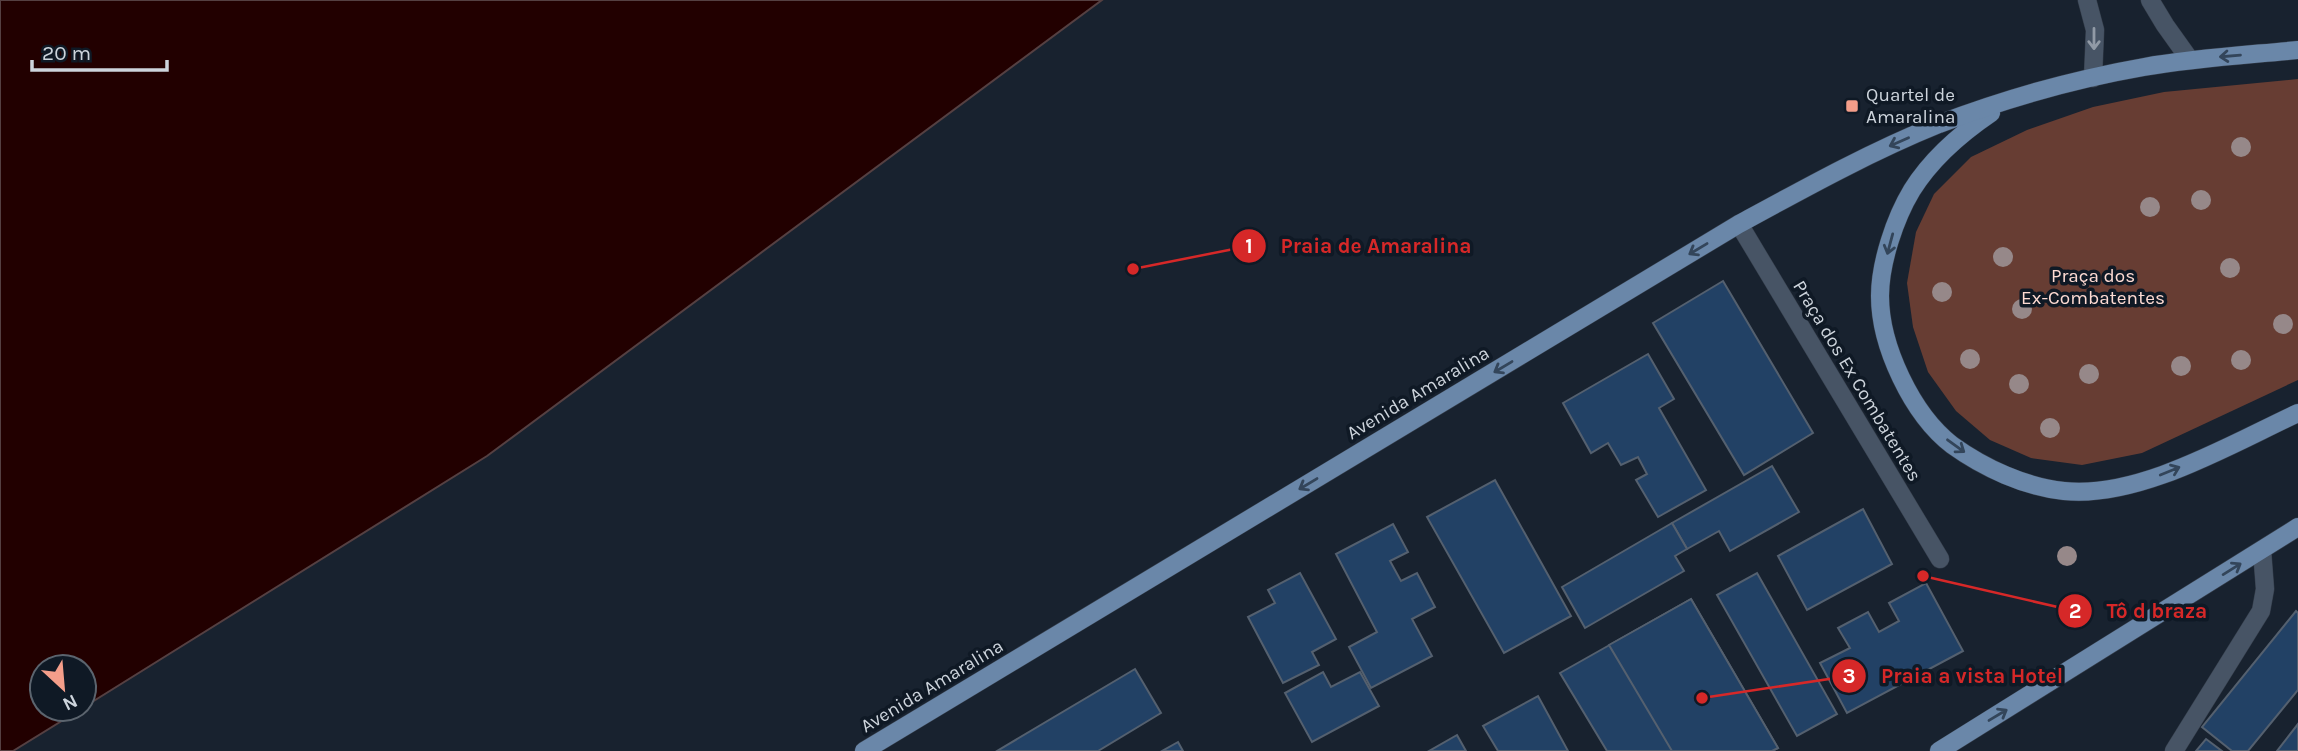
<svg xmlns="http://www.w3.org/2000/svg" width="2298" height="751" viewBox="0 0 2298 751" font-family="Karla,sans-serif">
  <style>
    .green { fill: #673d33 }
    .water { fill: #200; stroke: #554042; stroke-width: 2 }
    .building { fill: #224165; stroke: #54606f; stroke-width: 2 }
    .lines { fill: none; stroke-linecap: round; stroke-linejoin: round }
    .lane-casing { stroke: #353e4b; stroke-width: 19 }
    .street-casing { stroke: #353e4b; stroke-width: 19 }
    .primary-casing { stroke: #353e4b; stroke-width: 19 }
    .lane { stroke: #475465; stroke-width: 18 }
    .street { stroke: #475465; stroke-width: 18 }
    .primary { stroke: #6a87a9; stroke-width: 18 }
    .tree { fill: #968889 }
    .oneway { stroke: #919aa6 }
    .oneway2 { stroke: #33455a }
    .poi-dot { fill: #f49e8a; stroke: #0f1925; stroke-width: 2.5 }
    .labels { text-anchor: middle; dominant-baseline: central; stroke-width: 7; stroke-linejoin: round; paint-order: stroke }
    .poi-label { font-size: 19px; fill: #cdd4dc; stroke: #0f1925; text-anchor: start }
    .park-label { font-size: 19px; fill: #fedbd3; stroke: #0f1925 }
    .street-label { font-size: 19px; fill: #cdd4dc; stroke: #0f1925 }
    .leader { fill: none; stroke: #d62828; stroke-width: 2.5 }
    .callout-dot { fill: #d62828; stroke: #0f1925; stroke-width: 2.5 }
    .mark-label { font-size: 21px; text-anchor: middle; font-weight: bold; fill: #fff }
    .callout-label { font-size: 21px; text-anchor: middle; font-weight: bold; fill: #d62828; stroke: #0f1925; stroke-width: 7; stroke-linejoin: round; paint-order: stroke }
  </style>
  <rect width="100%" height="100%" fill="#18222f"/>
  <path class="green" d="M2298 79V380L2142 453 2082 465 2031 458 1990 440 1956 411 1928 372 1913 327 1907 283 1916 232 1934 194 1971 157 2027 130 2093 107 2164 92Z"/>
  <path class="water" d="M0 0H1102L487 456 84 707V667H42V709H81L13 751H0Z"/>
  <g class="building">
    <path d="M1723 281 1813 433 1744 475 1653 323Z"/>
    <path d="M1648 354 1674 399 1659 408 1706 490 1658 517 1636 480 1647 474 1638 457 1621 465 1608 443 1591 453 1563 403Z"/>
    <path d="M1772 466 1799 512 1730 551 1719 531 1687 549 1672 523Z"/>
    <path d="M1495 480 1571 616 1504 653 1427 517Z"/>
    <path d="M1863 509 1892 564 1807 610 1778 556Z"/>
    <path d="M1672 523 1687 549 1675 556 1684 571 1585 628 1562 587Z"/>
    <path d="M1393 524 1408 552 1390 561 1401 581 1417 573 1435 607 1412 619 1432 656 1371 688 1349 647 1377 632 1336 554Z"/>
    <path d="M1300 573 1336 639 1312 652 1319 665 1283 683 1248 617 1275 603 1268 590Z"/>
    <path d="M1757 573 1837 714 1797 736 1717 595Z"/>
    <path d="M1926 583 1963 651 1847 713 1820 663 1850 648 1838 628 1868 612 1879 632 1899 621 1889 603Z"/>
    <path d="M1691 599 1778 748 1772 751H1607L1560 673Z"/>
    <path d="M1691 599 1778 748 1772 751H1672L1609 645Z"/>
    <path d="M2296 611 2298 613V690L2248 751H2232L2202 727Z"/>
    <path d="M1135 669 1161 713 1098 751H997Z"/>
    <path d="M1323 672 1331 687 1360 672 1379 706 1312 742 1285 693Z"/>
    <path d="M1538 696 1568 751H1498L1483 726Z"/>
    <path d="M2298 724V751H2277Z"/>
    <path d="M1457 735 1466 751H1429Z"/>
    <path d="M2206 739 2222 751H2196Z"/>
    <path d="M1178 742 1183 751H1162Z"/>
  </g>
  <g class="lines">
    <defs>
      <g id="lane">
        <path d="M2087 0 2095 30 2093 78"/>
        <path d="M2150 0 2165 25 2190 60"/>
      </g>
      <g id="street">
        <path d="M1739 224 1940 559"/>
        <path d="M2174 751 2261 611 2265 589 2262 550"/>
      </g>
      <g id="primary">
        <path d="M1991 113C1960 134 1932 158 1912 190 1895 218 1880 263 1880 296 1880 346 1912 414 1952 445 1984 468 2025 487 2064 491 2139 499 2231 444 2298 413"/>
        <path d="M864 751 1739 224C1805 188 1870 152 1939 124 2005 99 2075 79 2144 67 2195 58 2247 55 2298 50"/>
        <path d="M1939 751 2298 527"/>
      </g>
    </defs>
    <use href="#lane" class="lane-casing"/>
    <use href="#street" class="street-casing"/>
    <use href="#primary" class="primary-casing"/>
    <use href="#lane" class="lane"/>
    <use href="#street" class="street"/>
    <use href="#primary" class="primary"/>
  </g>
  <g class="tree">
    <circle cx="2241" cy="147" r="10"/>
    <circle cx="2201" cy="200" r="10"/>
    <circle cx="2150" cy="207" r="10"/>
    <circle cx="2003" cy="257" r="10"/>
    <circle cx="2230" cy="268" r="10"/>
    <circle cx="1942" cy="292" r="10"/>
    <circle cx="2022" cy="309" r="10"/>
    <circle cx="2283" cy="324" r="10"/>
    <circle cx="1970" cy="359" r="10"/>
    <circle cx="2241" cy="360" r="10"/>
    <circle cx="2181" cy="366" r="10"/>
    <circle cx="2089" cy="374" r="10"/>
    <circle cx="2019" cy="384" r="10"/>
    <circle cx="2050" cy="428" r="10"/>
    <circle cx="2067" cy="556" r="10"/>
  </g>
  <defs><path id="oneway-shaft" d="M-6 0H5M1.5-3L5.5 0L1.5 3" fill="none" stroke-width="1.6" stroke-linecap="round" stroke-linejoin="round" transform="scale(1.75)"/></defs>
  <use class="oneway" href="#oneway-shaft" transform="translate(2094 39) rotate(90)"/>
  <g class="oneway2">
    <use href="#oneway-shaft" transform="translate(2230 56) rotate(175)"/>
    <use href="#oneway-shaft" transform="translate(1899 142) rotate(156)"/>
    <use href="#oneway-shaft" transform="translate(1890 244) rotate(105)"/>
    <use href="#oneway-shaft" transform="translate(1698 249) rotate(149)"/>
    <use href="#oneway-shaft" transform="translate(1503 367) rotate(149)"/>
    <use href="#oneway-shaft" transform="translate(1956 446) rotate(36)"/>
    <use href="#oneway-shaft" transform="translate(2170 471) rotate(-22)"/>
    <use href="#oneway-shaft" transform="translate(1308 484) rotate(149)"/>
    <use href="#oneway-shaft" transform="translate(2232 569) rotate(-32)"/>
    <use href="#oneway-shaft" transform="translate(1998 715) rotate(-31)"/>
  </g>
  <rect class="poi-dot" x="1845" y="99" width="14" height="14" rx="3.5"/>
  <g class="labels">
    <g class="poi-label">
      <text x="1866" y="95">Quartel de<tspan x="1866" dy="22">Amaralina</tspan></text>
    </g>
    <g class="park-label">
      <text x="2093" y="276">Praça dos<tspan x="2093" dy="22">Ex-Combatentes</tspan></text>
    </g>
    <g class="street-label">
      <text transform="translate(1857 381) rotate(59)">Praça dos Ex Combatentes</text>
      <text transform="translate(1418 393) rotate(-31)">Avenida Amaralina</text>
      <text transform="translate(932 686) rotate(-31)">Avenida Amaralina</text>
    </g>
  </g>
  <path class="leader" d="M1133 269L1249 246M1923 576L2075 611M1702 698L1849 676"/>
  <g class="callout-dot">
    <circle cx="1133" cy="269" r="7"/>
    <circle cx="1923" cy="576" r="7"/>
    <circle cx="1702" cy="698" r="7"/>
    <circle cx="1249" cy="246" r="18"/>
    <circle cx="2075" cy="611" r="18"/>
    <circle cx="1849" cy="676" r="18"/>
  </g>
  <g class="mark-label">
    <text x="1249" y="253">1</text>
    <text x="2075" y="618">2</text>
    <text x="1849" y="683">3</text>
  </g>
  <g class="callout-label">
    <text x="1376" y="253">Praia de Amaralina</text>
    <text x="2157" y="618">Tô d braza</text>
    <text x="1972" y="683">Praia a vista Hotel</text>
  </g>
  <g transform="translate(63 688) rotate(154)"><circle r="33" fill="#0f1925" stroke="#5b646e" stroke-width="2"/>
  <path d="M0-5L12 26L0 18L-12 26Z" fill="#f49e8a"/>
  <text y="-10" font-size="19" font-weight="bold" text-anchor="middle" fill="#cdd4dc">N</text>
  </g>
  <path d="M32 60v10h135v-10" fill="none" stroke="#cdd4dc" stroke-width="3.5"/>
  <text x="42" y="60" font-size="21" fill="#cdd4dc" stroke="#0f1925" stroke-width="5" paint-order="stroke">20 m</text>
</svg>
